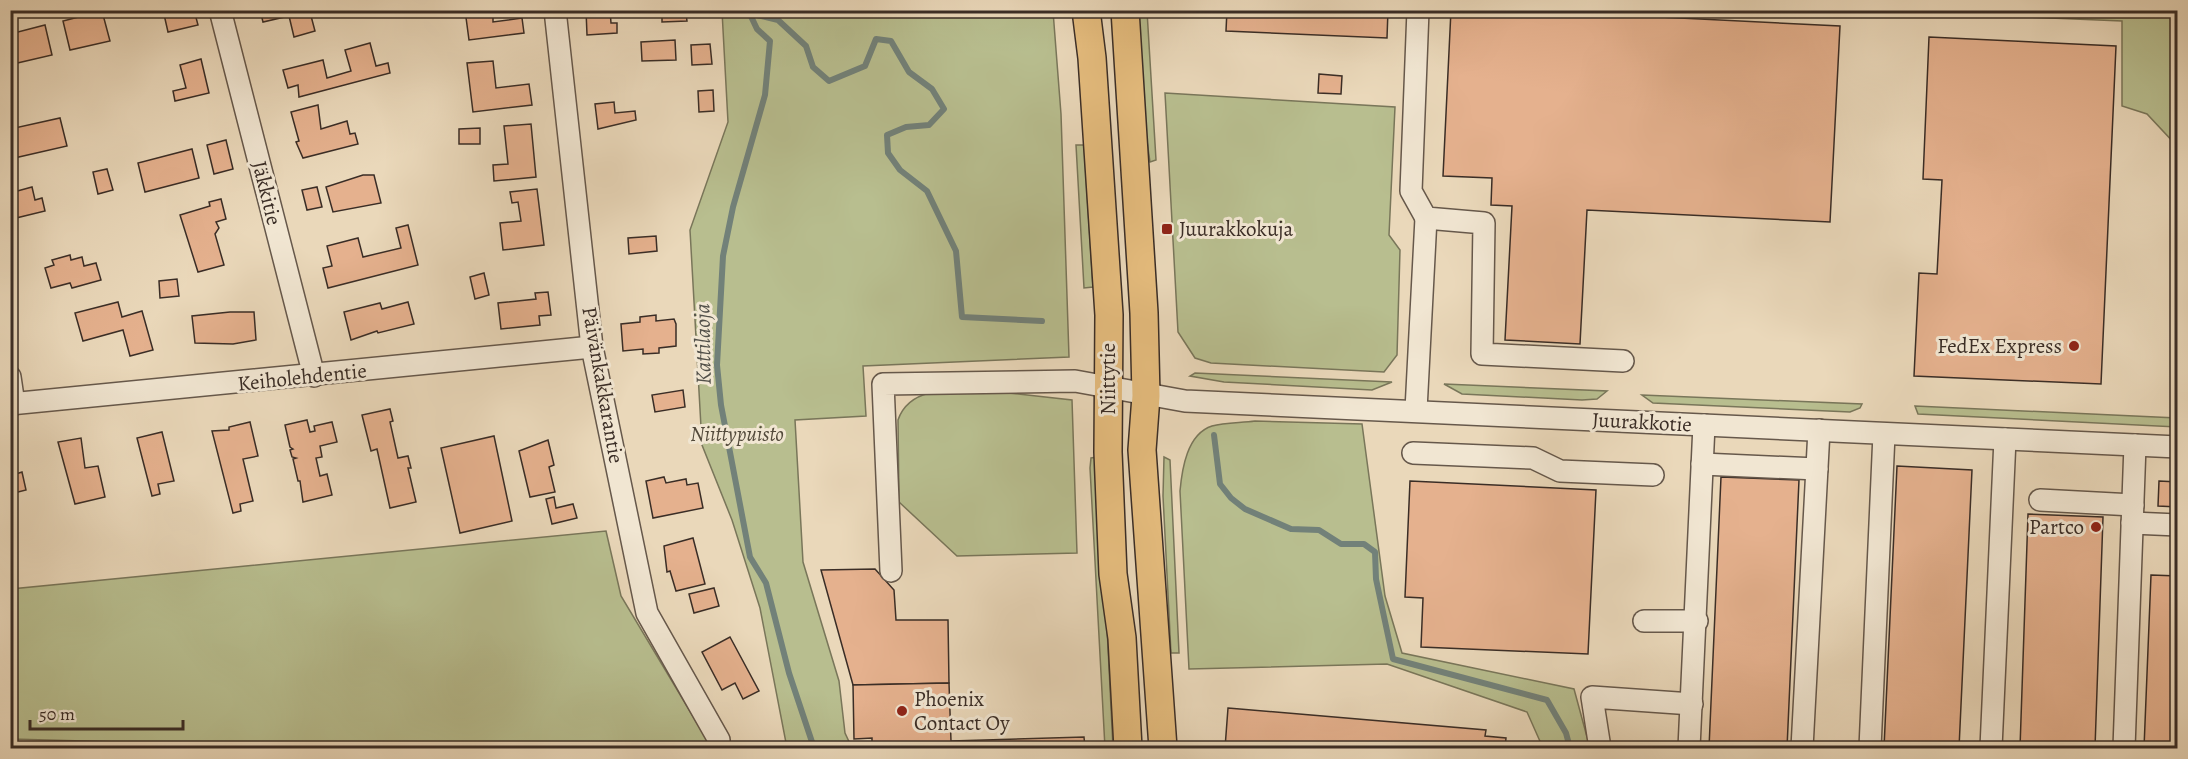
<svg xmlns="http://www.w3.org/2000/svg" width="2188" height="759" viewBox="0 0 2188 759" font-family="Alegreya,serif">
  <style>
    .green { fill: #b8be8f; stroke: #79765a; stroke-width: 1.5 }
    .lines { fill: none; stroke-linecap: round; stroke-linejoin: round }
    .stream { stroke: #728179; stroke-width: 6 }
    .building { fill: #e5b18e; stroke: #3a2d26; stroke-width: 1.5 }
    .minor-casing { stroke: #66584b; stroke-width: 24 }
    .major-casing { stroke: #3a2d26; stroke-width: 30 }
    .minor { stroke: #f1e6d2; stroke-width: 21 }
    .major { stroke: #e5bc7d; stroke-width: 27 }
    .poi-dot { fill: #8f2418; stroke: #f1e6d2; stroke-width: 2 }
    .labels { text-anchor: middle; dominant-baseline: central; stroke-width: 6; stroke-linejoin: round; paint-order: stroke }
    .street-label { font-size: 21px; fill: #3a2d26; stroke: #f1e6d2 }
    .poi-label { font-size: 21px; fill: #3a2d26; stroke: #f1e6d2; text-anchor: start }
    .park-label { font-size: 21px; font-style: italic; fill: #534a3b; stroke: #f1e6d2 }
    .water-label { font-size: 22px; font-style: italic; fill: #525049; stroke: #f1e6d2 }
  </style>
  <rect width="100%" height="100%" fill="#ead8ba"/>
  <filter id="stains"><feTurbulence type="fractalNoise" baseFrequency=".00333" numOctaves="4"/><feColorMatrix values="0 0 0 0 .2 0 0 0 0 .09 0 0 0 0 .02 0 0 0 .5 -.17"/></filter>
  <radialGradient id="worn" r=".72"><stop offset=".6" stop-color="#630" stop-opacity="0"/><stop offset="1" stop-color="#630" stop-opacity=".3"/></radialGradient>
  <g class="green">
    <path d="M722 11H1053L1061 114 1069 357 863 366 866 416 795 420 803 562 839 681 845 733 852 748H787L760 608 732 520 702 445 690 230 728 122Z"/>
    <path d="M1138 11H1147L1156 160 1150 162 1146 134Z"/>
    <path d="M1885 11H2177V146L2147 114 2122 106V21Z"/>
    <path d="M1165 93 1395 107 1389 235 1400 250 1397 355 1384 372 1211 363 1195 358 1178 332Z"/>
    <path d="M1076 145H1084L1093 287 1084 288Z"/>
    <path d="M1195 373 1392 382 1372 390 1224 382 1190 376Z"/>
    <path d="M1444 384 1607 391 1597 399 1582 400 1462 394Z"/>
    <path d="M990 391 1072 400 1077 553 957 556 899 502 898 420C911 383 958 391 990 391Z"/>
    <path d="M1642 395 1862 404 1860 408 1850 412 1653 403Z"/>
    <path d="M1915 406 2177 418V427L1918 414Z"/>
    <path d="M1255 421 1362 424 1385 596 1402 653 1574 689 1590 748H1543L1527 712 1387 664 1189 669 1180 491C1182 469 1187 434 1212 426 1225 422 1242 423 1255 421Z"/>
    <path d="M1097 457 1100 487 1113 748H1105L1090 468 1091 458Z"/>
    <path d="M1164 457 1170 460 1179 653H1171L1163 496Z"/>
    <path d="M606 531 621 596 712 748H211L157 743 11 739V589Z"/>
  </g>
  <g class="lines">
    <g class="stream">
      <path d="M748 10 757 29 770 41 765 95 733 207 723 256 717 365 721 405 750 557 766 583 789 673 814 748"/>
      <path d="M749 13 778 20 806 46 813 67 829 81 865 66 876 39 891 41 909 72 932 89 944 109 929 125 906 127 887 135 888 153 900 170 927 191 956 251 962 317 1042 321"/>
      <path d="M1214 435 1220 484 1231 498 1245 509 1291 529 1319 530 1341 544H1364L1375 552 1376 579 1393 659 1547 700 1566 733 1570 748"/>
    </g>
  </g>
  <g class="building">
    <path d="M163 10H194L198 25 168 32Z"/>
    <path d="M260 10H332L311 16 315 31 294 37 289 16 263 22Z"/>
    <path d="M465 10H496L497 17H493V22L522 18 524 33 469 40Z"/>
    <path d="M586 10H610L611 23H617V33L587 35Z"/>
    <path d="M662 10H698V13L686 14 687 21 662 22Z"/>
    <path d="M1227 10H1388L1387 38 1226 31Z"/>
    <path d="M1451 10H1519L1840 26 1830 222 1587 210 1580 344 1505 340 1512 206 1491 205 1492 178 1443 176Z"/>
    <path d="M102 11 110 41 70 50 63 21Z"/>
    <path d="M45 25 52 55 13 64 10 34Z"/>
    <path d="M1929 37 2116 46 2101 384 1914 376 1919 273 1937 274 1942 180 1923 179Z"/>
    <path d="M675 40 676 60 642 61 641 42Z"/>
    <path d="M370 43 376 66 388 63 390 73 299 97 298 85 288 88 283 70 323 60 327 78 351 71 345 50Z"/>
    <path d="M710 44 712 64 692 65 691 45Z"/>
    <path d="M201 59 209 93 175 101 173 91 186 88 180 65Z"/>
    <path d="M493 61 496 88 529 84 532 105 473 112 467 63Z"/>
    <path d="M1319 74 1342 76 1341 94 1318 93Z"/>
    <path d="M713 90 714 111 699 112 698 91Z"/>
    <path d="M614 102 615 113 635 111 636 120 598 129 595 104Z"/>
    <path d="M318 105 321 129 347 121 350 134 355 133 358 144 303 158 296 142 299 141 291 112Z"/>
    <path d="M60 118 67 146 10 159V129Z"/>
    <path d="M531 124 536 177 494 181 493 165 508 164 504 126Z"/>
    <path d="M480 128V144H459V129Z"/>
    <path d="M226 140 233 169 214 174 207 145Z"/>
    <path d="M192 149 199 178 145 192 138 163Z"/>
    <path d="M107 169 113 190 98 194 93 172Z"/>
    <path d="M363 175H374L381 203 333 212 326 187Z"/>
    <path d="M32 187 35 200 42 198 45 211 16 218 10 193Z"/>
    <path d="M317 187 322 207 307 210 302 190Z"/>
    <path d="M537 189 544 245 503 250 500 223 521 221 518 202 512 203 510 192Z"/>
    <path d="M221 199 226 219 216 222 219 228 215 234 224 265 198 272 180 215 210 206 209 202Z"/>
    <path d="M408 225 418 265 328 288 323 268 332 266 327 246 358 238 363 257 401 248 396 228Z"/>
    <path d="M656 236 657 251 629 254 628 238Z"/>
    <path d="M70 255 71 260 82 257 84 266 96 263 101 280 72 288 70 283 51 288 45 268 54 265 52 260Z"/>
    <path d="M484 273 489 295 475 299 470 277Z"/>
    <path d="M177 279 179 296 160 298 159 281Z"/>
    <path d="M548 292 551 315 539 316 540 325 501 329 498 303 536 299 535 293Z"/>
    <path d="M118 302 122 317 142 311 153 350 130 356 123 330 83 341 75 313Z"/>
    <path d="M408 302 414 324 378 333 377 331 351 340 344 312 380 303 382 309Z"/>
    <path d="M230 312H254L256 340 233 344 195 343 192 316Z"/>
    <path d="M656 315V321L674 319 676 324V346L659 348V353L643 354V349L623 351 621 324 640 322V317Z"/>
    <path d="M683 390 685 407 655 412 652 395Z"/>
    <path d="M390 409 393 421 390 422 398 458 408 456 411 468H408L416 502 390 508 377 449 371 451 362 415Z"/>
    <path d="M307 420 310 432 315 431 314 426 332 422 337 442 320 446 322 457 316 458 320 476 327 474 332 495 303 502 300 481H298L293 459 296 458 292 457 290 450 293 449 290 447 285 425Z"/>
    <path d="M250 422 258 456 243 459 253 501 240 504 241 511 233 513 212 431 229 430V427Z"/>
    <path d="M162 432 174 481 158 484 160 494 152 496 137 438Z"/>
    <path d="M494 436 512 521 460 533 441 448Z"/>
    <path d="M81 438 85 468 98 466 105 497 75 504 58 442Z"/>
    <path d="M548 440 554 465 549 467 555 492 530 497 519 451Z"/>
    <path d="M10 450 16 474 22 472 26 490 10 494Z"/>
    <path d="M1897 466 1972 470 1959 748H1884Z"/>
    <path d="M664 477 666 483 686 479 687 485 698 483 703 508 653 518 646 481Z"/>
    <path d="M1721 477 1799 480 1787 748H1709Z"/>
    <path d="M1410 481 1596 490 1588 654 1421 647 1423 598 1405 597Z"/>
    <path d="M2159 481 2178 482V507L2158 506Z"/>
    <path d="M554 497 556 508 573 504 577 518 552 524 546 499Z"/>
    <path d="M2028 514 2103 517 2095 748H2020Z"/>
    <path d="M693 538 705 584 676 591 670 571 667 572 664 546Z"/>
    <path d="M875 569 894 590 896 620H948L949 683 853 685 821 570Z"/>
    <path d="M2151 575 2178 576V748H2144Z"/>
    <path d="M714 588 719 606 694 613 689 594Z"/>
    <path d="M730 637 759 691 743 699 735 683 722 690 702 652Z"/>
    <path d="M949 683 951 741 1084 737 1085 748H872V738L854 739 853 685Z"/>
    <path d="M1228 708 1486 730 1485 736 1506 738 1505 748H1225Z"/>
  </g>
  <g class="lines">
    <defs>
      <g id="minor">
        <path d="M220 10 314 376"/>
        <path d="M555 10 592 347 647 613 719 740"/>
        <path d="M1418 10 1411 191 1426 218 1484 223 1482 354 1623 361"/>
        <path d="M10 377 14 404"/>
        <path d="M10 404 592 347"/>
        <path d="M1416 410 1426 218"/>
        <path d="M1413 453 1533 458 1560 471 1653 475"/>
        <path d="M1702 464 1817 469"/>
        <path d="M2040 500 2133 505"/>
        <path d="M2132 523 2178 525"/>
        <path d="M891 571 883 384 1075 381 1185 401 2178 447"/>
        <path d="M1644 621H1697"/>
        <path d="M1600 748 1592 697 1692 704"/>
        <path d="M1689 748 1704 425"/>
        <path d="M1802 748 1819 430"/>
        <path d="M1870 748 1884 434"/>
        <path d="M1991 748 2005 439"/>
        <path d="M2124 748 2135 445"/>
      </g>
      <g id="major">
        <path d="M1086 10 1092 58 1109 315 1108 452 1113 574 1122 638 1128 748"/>
        <path d="M1125 10 1144 313 1146 396 1142 450 1163 748"/>
      </g>
    </defs>
    <use href="#minor" class="minor-casing"/>
    <use href="#major" class="major-casing"/>
    <use href="#minor" class="minor"/>
    <use href="#major" class="major"/>
  </g>
  <g class="poi-dot">
    <rect x="1161" y="223" width="12" height="12" rx="3"/>
    <circle cx="2074" cy="346" r="6"/>
    <circle cx="2096" cy="527" r="6"/>
    <circle cx="902" cy="711" r="6"/>
  </g>
  <g class="labels">
    <g class="street-label">
      <text transform="translate(267 193) rotate(76)">Jäkkitie</text>
      <text transform="translate(302 377) rotate(-6)">Keiholehdentie</text>
      <text transform="translate(1108 379) rotate(-90)">Niittytie</text>
      <text transform="translate(603 385) rotate(80)">Päivänkakkarantie</text>
      <text transform="translate(1642 422) rotate(3)">Juurakkotie</text>
    </g>
    <g class="poi-label">
      <text x="1179" y="229">Juurakkokuja</text>
      <text x="2062" y="346" text-anchor="end">FedEx Express</text>
      <text x="2084" y="527" text-anchor="end">Partco</text>
      <text x="914" y="699">Phoenix<tspan x="914" dy="24">Contact Oy</tspan></text>
    </g>
    <g class="park-label">
      <text x="737" y="434">Niittypuisto</text>
    </g>
    <g class="water-label">
      <text transform="translate(703 344) rotate(-91)">Kattilaoja</text>
    </g>
  </g>
  <rect width="2188" height="759" fill="none" stroke="#ead8ba" stroke-width="36"/>
  <rect x="12" y="12" width="2164" height="735" fill="none" stroke="#3a2d26" stroke-width="3"/>
  <rect x="18" y="18" width="2152" height="723" fill="none" stroke="#3a2d26" stroke-width="1.5"/>
  <path d="M30 720v9h153v-9" fill="none" stroke="#3a2d26" stroke-width="3"/>
  <text x="39" y="720" font-size="18" fill="#3a2d26" stroke="#f1e6d2" stroke-width="4.5" paint-order="stroke">50 m</text>
  <rect width="100%" height="100%" filter="url(#stains)"/>
  <rect width="100%" height="100%" fill="url(#worn)"/>
</svg>
